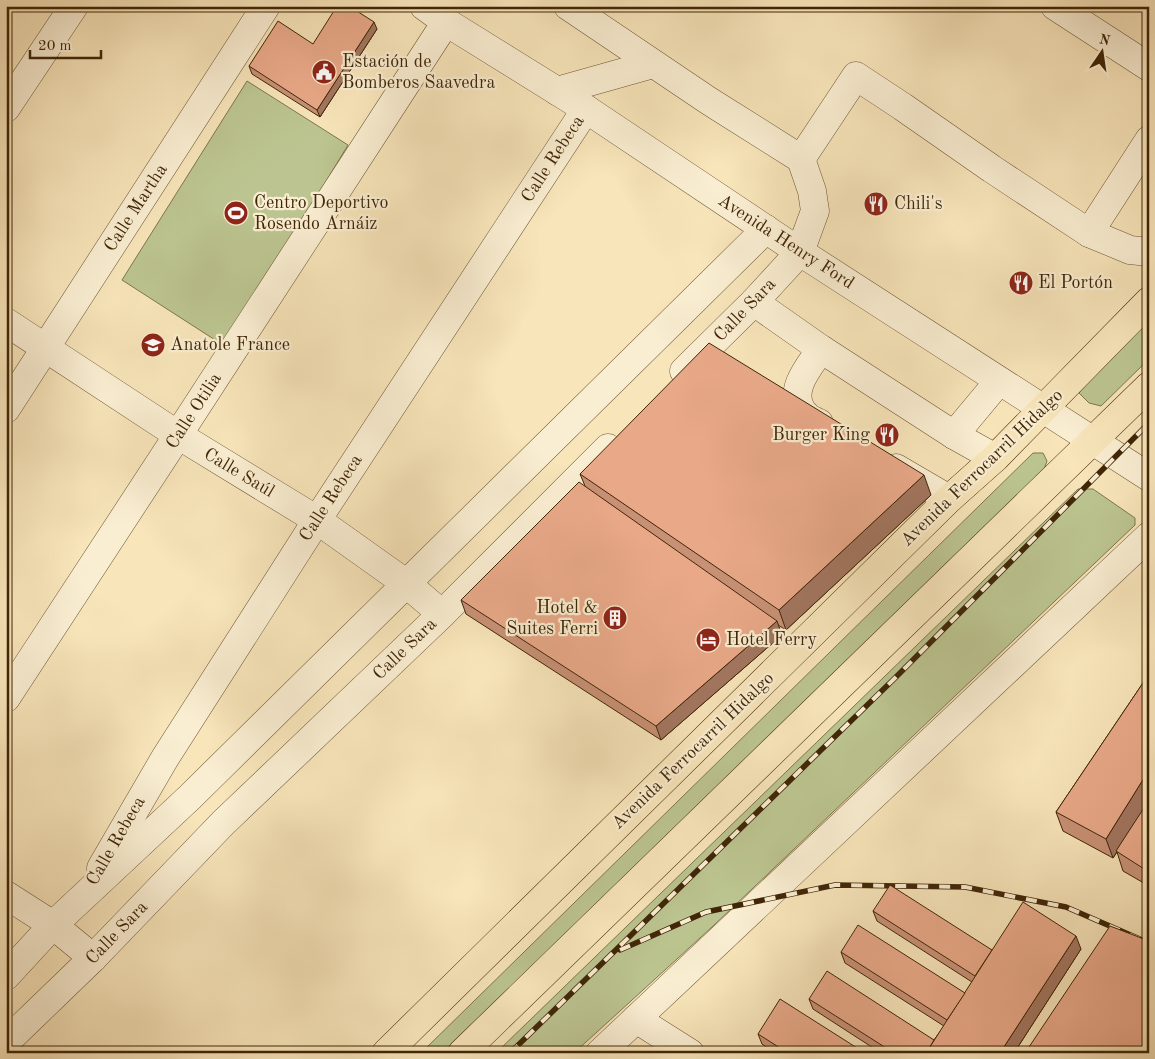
<svg xmlns="http://www.w3.org/2000/svg" width="1155" height="1059" viewBox="0 0 1155 1059" font-family="'Old Standard TT',serif">
  <style>
    .green { fill: #bcc591; stroke: #7e764c }
    .lines { fill: none; stroke-linecap: round; stroke-linejoin: round }
    .minor-casing { stroke: #6e5634; stroke-width: 29 }
    .major-casing { stroke: #402607; stroke-width: 29 }
    .minor { stroke: #faeed2; stroke-width: 28 }
    .major { stroke: #f8e5ba; stroke-width: 28 }
    .rail-casing { stroke: #402607; stroke-width: 5.5 }
    .rail { stroke: #faeed2; stroke-width: 4; stroke-dasharray: 11; stroke-linecap: butt }
    .wall { fill: #c89176; stroke: #402607 }
    .shaded-wall { fill: #a37660; stroke: #402607 }
    .building { fill: #e9a989; stroke: #402607 }
    .labels { text-anchor: middle; dominant-baseline: central; stroke-width: 4.5; stroke-linejoin: round; paint-order: stroke }
    .poi-label { font-size: 18px; fill: #402607; stroke: #faeed2; text-anchor: start }
    .street-label { font-size: 18px; fill: #402607; stroke: #faeed2 }
  </style>
  <rect width="100%" height="100%" fill="#f8e5ba"/>
  <filter id="stains"><feTurbulence type="fractalNoise" baseFrequency=".004" numOctaves="4"/><feColorMatrix values="0 0 0 0 .2 0 0 0 0 .09 0 0 0 0 .02 0 0 0 .5 -.17"/></filter>
  <radialGradient id="worn" r=".72"><stop offset=".6" stop-color="#630" stop-opacity="0"/><stop offset="1" stop-color="#630" stop-opacity=".3"/></radialGradient>
  <g class="green">
    <path d="M247 81 348 145 226 347 122 280Z"/>
    <path d="M1149 317V359L1101 406 1089 403 1079 393 1086 381Z"/>
    <path d="M1033 453H1043L1047 461 1042 475 451 1053H421Z"/>
    <path d="M1078 489H1093L1135 518V525L712 927 574 1053H496Z"/>
  </g>
  <g class="lines">
    <defs>
      <g id="minor">
        <path d="M424 6 446 22 586 109 800 252 1149 477"/>
        <path d="M568 6 709 101 801 159 812 191 815 211 800 252 754 302 684 371"/>
        <path d="M1055 6 1149 67"/>
        <path d="M557 91 653 64"/>
        <path d="M6 108 74 6"/>
        <path d="M801 159 856 76 903 107 992 169 1089 233 1130 250 1149 252"/>
        <path d="M1089 233 1149 140"/>
        <path d="M754 302 821 349 954 435 995 458"/>
        <path d="M6 322 178 435 317 520 407 584 442 614"/>
        <path d="M6 409 266 6"/>
        <path d="M819 423C815 421 809 419 806 415 804 414 802 411 801 409 789 388 810 366 821 349"/>
        <path d="M954 435 999 381"/>
        <path d="M896 468 949 499"/>
        <path d="M6 698 178 435 446 22"/>
        <path d="M101 868 165 758 317 520 586 109"/>
        <path d="M6 895 53 925 93 958"/>
        <path d="M6 976 53 925 190 797 766 229"/>
        <path d="M636 1019 690 1053"/>
        <path d="M6 1042 93 958 223 823 442 614 608 448"/>
        <path d="M600 1053 1149 536"/>
      </g>
      <g id="major">
        <path d="M386 1053 949 499 995 458 1149 301"/>
        <path d="M462 1053 1149 386"/>
      </g>
    </defs>
    <use href="#minor" class="minor-casing"/>
    <use href="#major" class="major-casing"/>
    <use href="#minor" class="minor"/>
    <use href="#major" class="major"/>
    <defs>
      <g id="rail">
        <path d="M620 950 706 912 835 885 965 887 1066 907 1149 943"/>
        <path d="M510 1053 894 679 1149 423"/>
      </g>
    </defs>
    <use href="#rail" class="rail-casing"/>
    <use href="#rail" class="rail"/>
  </g>
  <g class="wall">
    <path d="M1139 6H1149V13Z"/>
    <path d="M377 29 320 117 252 74 249 66 313 44Z"/>
    <path d="M580 474 931 495 786 630 778 625 782 635 661 740 466 614 461 600 585 486Z"/>
    <path d="M1149 674V886L1123 871 1117 852 1113 858 1063 831 1056 812Z"/>
    <path d="M873 911 992 950 1081 949 1014 1053H881L813 1009 809 999 934 1040 944 1026 845 963 841 952 965 993 972 982 877 921Z"/>
    <path d="M758 1034 865 1053H775L762 1044Z"/>
  </g>
  <g class="shaded-wall">
    <path d="M374 22 377 29 320 117 317 110Z"/>
    <path d="M924 475 931 495 786 630 779 610Z"/>
    <path d="M777 621 782 635 661 740 656 726Z"/>
    <path d="M1149 770V801L1113 858 1106 839Z"/>
    <path d="M1076 936 1081 949 1014 1053H1000Z"/>
  </g>
  <g class="building">
    <path d="M337 6H349L374 22 317 110 249 66 278 21 313 44Z"/>
    <path d="M709 343 924 475 779 610 580 474Z"/>
    <path d="M579 482 777 621 656 726 461 600Z"/>
    <path d="M1149 674V770L1106 839 1056 812Z"/>
    <path d="M1149 800V872L1116 851Z"/>
    <path d="M890 885 992 950 975 976 873 911Z"/>
    <path d="M1023 902 1076 936 1000 1053H926Z"/>
    <path d="M858 925 965 993 947 1020 841 952Z"/>
    <path d="M1110 926 1149 941V1053H1025Z"/>
    <path d="M827 971 934 1040 926 1053H894L809 999Z"/>
    <path d="M780 999 865 1053H788L758 1034Z"/>
  </g>
  <defs>
    <symbol id="civic-disc" viewBox="-11 -11 22 22"><circle r="9.5" fill="#8f2418" stroke="#faeed2"/><path d="M-.6-6.5H3V-4.5H.6V-3L4-1V1h2V6H-6V1h2V-1L-.6-3ZM-1.2 2.5V6h2.4V2.5Z" fill="#fff"/></symbol>
    <symbol id="restaurant-disc" viewBox="-11 -11 22 22"><circle r="9.5" fill="#8f2418" stroke="#faeed2"/><path d="M-5-6h1v4h1v-4h1v4h1v-4h1v5L-1.5 .5V6h-2V.5L-5-1ZM5-6V6H3V1.5H1.5Q1.5-4 5-6Z" fill="#fff"/></symbol>
    <symbol id="stadium-disc" viewBox="-11 -11 22 22"><circle r="9.5" fill="#8f2418" stroke="#faeed2"/><path d="M0-5a6.5 5 0 1 0 0 10a6.5 5 0 1 0 0-10ZM-3.5-1.8h7v3.6h-7Z" fill="#fff"/></symbol>
    <symbol id="school-disc" viewBox="-11 -11 22 22"><circle r="9.5" fill="#8f2418" stroke="#faeed2"/><path d="M0-5L7-2L0 1L-7-2ZM-4 1L0 2.5L4 1V4Q0 6-4 4Z" fill="#fff"/></symbol>
    <symbol id="building-disc" viewBox="-11 -11 22 22"><circle r="9.5" fill="#8f2418" stroke="#faeed2"/><path d="M-4-6H4V6H1V3H-1V6H-4ZM-2.5-4.3h1.7v1.8h-1.7ZM.8-4.3h1.7v1.8H.8ZM-2.5-1h1.7V.8h-1.7ZM.8-1h1.7V.8H.8Z" fill="#fff"/></symbol>
    <symbol id="hotel-disc" viewBox="-11 -11 22 22"><circle r="9.5" fill="#8f2418" stroke="#faeed2"/><path d="M-6-4.5h1.5V1H6V5H4.5V3h-9V5H-6ZM-4 0a1.8 1.8 0 1 1 3.6 0ZM.5 0V-2.5h3Q6-2.5 6 0Z" fill="#fff"/></symbol>
  </defs>
  <g fill-rule="evenodd">
    <use href="#civic-disc" x="310" y="58" width="28" height="28"/>
    <use href="#restaurant-disc" x="862" y="190" width="28" height="28"/>
    <use href="#stadium-disc" x="222" y="199" width="28" height="28"/>
    <use href="#restaurant-disc" x="1007" y="269" width="28" height="28"/>
    <use href="#school-disc" x="139" y="331" width="28" height="28"/>
    <use href="#restaurant-disc" x="873" y="421" width="28" height="28"/>
    <use href="#building-disc" x="601" y="604" width="28" height="28"/>
    <use href="#hotel-disc" x="694" y="626" width="28" height="28"/>
  </g>
  <g class="labels">
    <g class="poi-label">
      <text x="342" y="62">Estación de<tspan x="342" dy="21">Bomberos Saavedra</tspan></text>
      <text x="254" y="203">Centro Deportivo<tspan x="254" dy="21">Rosendo Arnáiz</tspan></text>
      <text x="894" y="204">Chili's</text>
      <text x="1038" y="283">El Portón</text>
      <text x="170" y="345">Anatole France</text>
      <text x="870" y="435" text-anchor="end">Burger King</text>
      <text x="598" y="608" text-anchor="end">Hotel &amp;<tspan x="598" dy="21">Suites Ferri</tspan></text>
      <text x="726" y="640">Hotel Ferry</text>
    </g>
    <g class="street-label">
      <text transform="translate(553 159) rotate(-57)">Calle Rebeca</text>
      <text transform="translate(136 208) rotate(-57)">Calle Martha</text>
      <text transform="translate(786 242) rotate(33)">Avenida Henry Ford</text>
      <text transform="translate(745 310) rotate(-46)">Calle Sara</text>
      <text transform="translate(194 411) rotate(-57)">Calle Otilia</text>
      <text transform="translate(982 468) rotate(-44)">Avenida Ferrocarril Hidalgo</text>
      <text transform="translate(239 473) rotate(31)">Calle Saúl</text>
      <text transform="translate(331 498) rotate(-57)">Calle Rebeca</text>
      <text transform="translate(405 649) rotate(-44)">Calle Sara</text>
      <text transform="translate(693 751) rotate(-44)">Avenida Ferrocarril Hidalgo</text>
      <text transform="translate(116 841) rotate(-60)">Calle Rebeca</text>
      <text transform="translate(117 933) rotate(-46)">Calle Sara</text>
    </g>
  </g>
  <rect width="1155" height="1059" fill="none" stroke="#f8e5ba" stroke-width="25"/>
  <rect x="8" y="8" width="1140" height="1044" fill="none" stroke="#402607" stroke-width="2.5"/>
  <rect x="12" y="12" width="1130" height="1034" fill="none" stroke="#402607"/>
  <g transform="translate(1102 52) rotate(13)" stroke="#faeed2" stroke-width="4" paint-order="stroke">
  <path d="M0-4L9 19L0 12L-9 19Z" fill="#402607"/>
  <text y="-8" font-size="14" font-weight="bold" text-anchor="middle" fill="#402607">N</text>
  </g>
  <path d="M30 50v8h71v-8" fill="none" stroke="#402607" stroke-width="2.5"/>
  <text x="38" y="50" font-size="15" fill="#402607" stroke="#faeed2" stroke-width="4" paint-order="stroke">20 m</text>
  <rect width="100%" height="100%" filter="url(#stains)"/>
  <rect width="100%" height="100%" fill="url(#worn)"/>
</svg>
